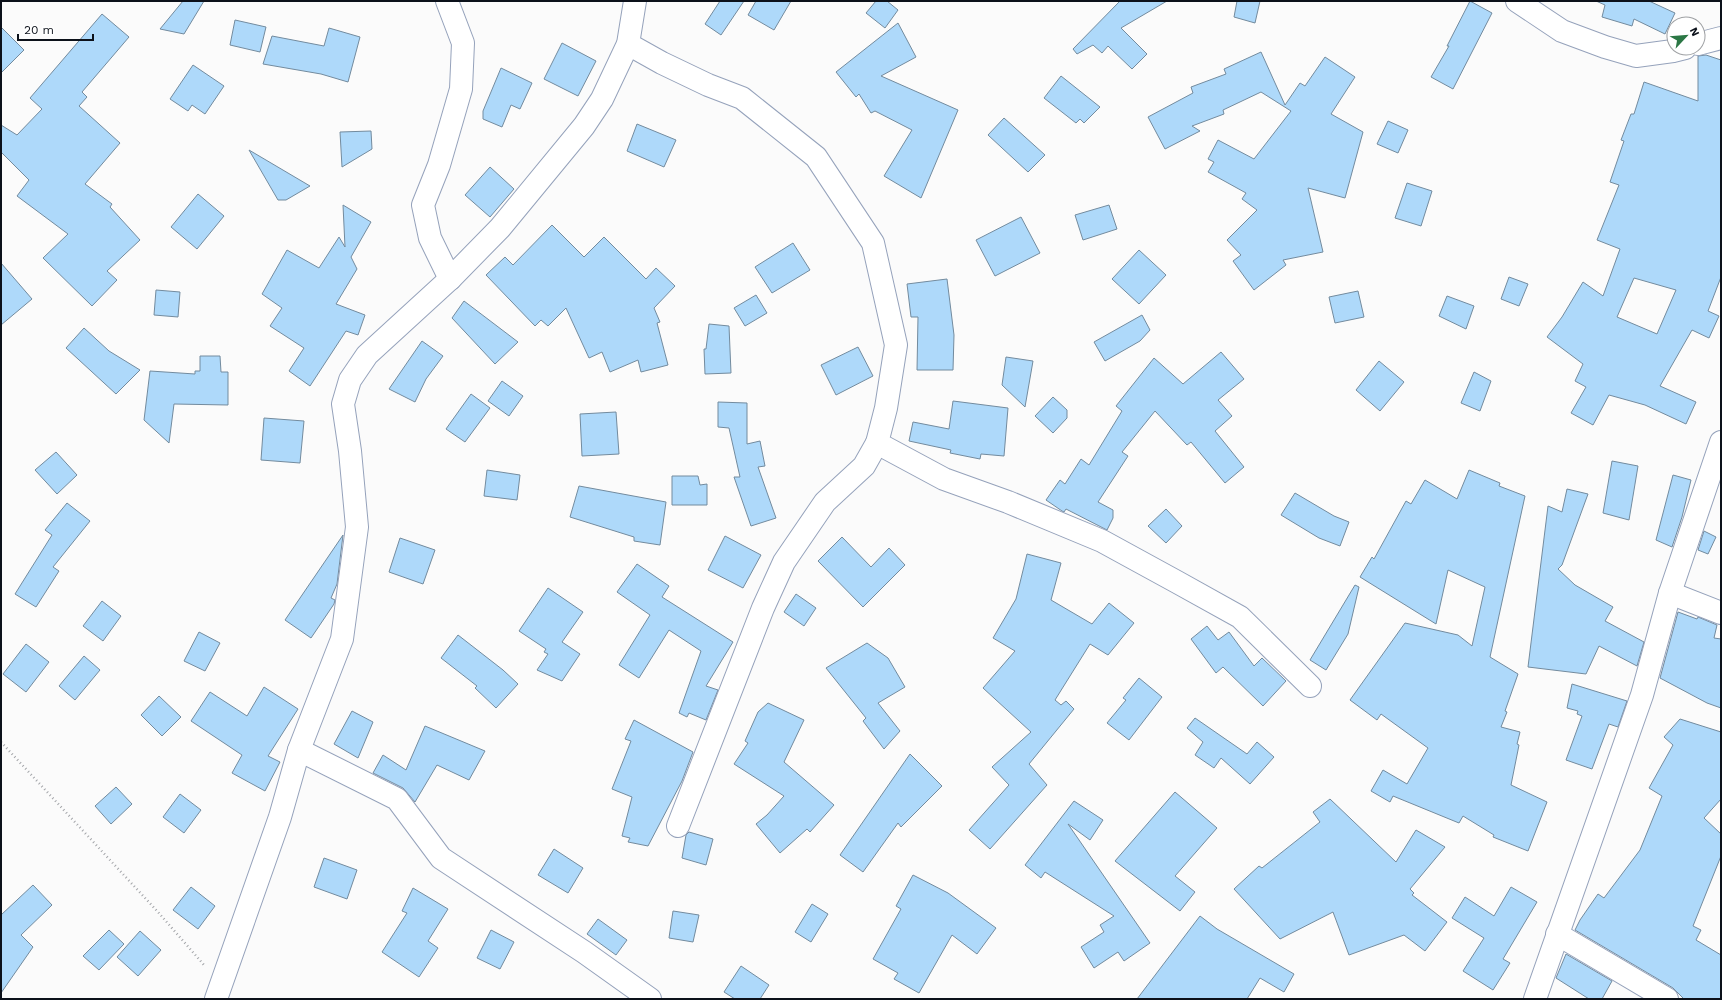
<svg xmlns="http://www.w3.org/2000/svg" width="1722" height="1000" viewBox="0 0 1722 1000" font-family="'Work Sans',sans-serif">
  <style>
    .building { fill: #aed9fa; stroke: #738b9e; fill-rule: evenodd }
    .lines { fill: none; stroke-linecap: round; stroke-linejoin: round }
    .minor-casing { stroke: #95a2bb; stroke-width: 24 }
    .path { stroke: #a3a5a9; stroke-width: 2.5; stroke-dasharray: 1 3; stroke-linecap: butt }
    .minor { stroke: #fff; stroke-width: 22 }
  </style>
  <rect width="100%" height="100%" fill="#fbfbfb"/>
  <g class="building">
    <path d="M183 1H204L184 34 160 29Z"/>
    <path d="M720 1H744L721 35 705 24Z"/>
    <path d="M756 1H791L774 30 748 15Z"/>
    <path d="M876 1H887L898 10 885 28 866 13Z"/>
    <path d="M1120 1H1167L1121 28 1147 54 1132 69 1108 46 1102 53 1093 45 1077 54 1073 49Z"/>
    <path d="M1237 1H1260L1255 23 1234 17Z"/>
    <path d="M1470 1 1492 13 1453 89 1431 77 1449 46H1447Z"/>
    <path d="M1596 1H1649L1675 13 1665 34 1634 19 1632 26 1602 17 1605 5Z"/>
    <path d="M102 14 129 37 82 92 87 97 79 106 120 143 85 184 112 204 110 207 140 240 107 271 117 280 92 306 43 258 68 234 17 196 29 180 1 152V125L17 135 42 109 30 98Z"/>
    <path d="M235 20 266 27 260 52 230 45Z"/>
    <path d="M898 23 916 57 881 76 958 110 921 198 884 176 912 130 875 111 871 113 859 94 856 97 836 72Z"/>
    <path d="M1 27 24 50 1 73Z"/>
    <path d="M329 28 360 37 348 82 321 74 263 64 272 36 324 46Z"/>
    <path d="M562 43 596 61 578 96 544 79Z"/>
    <path d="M1261 52 1285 105 1300 83 1305 86 1325 57 1355 77 1331 114 1363 132 1345 198 1308 188 1323 252 1283 260 1286 265 1254 290 1233 261 1241 255 1227 240 1257 210 1242 199 1246 193 1208 172 1214 162 1208 159 1218 140 1254 159 1291 111 1261 92 1223 110 1224 114 1192 126 1200 131 1165 149 1148 117 1193 93 1191 87 1226 74 1224 69Z"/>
    <path d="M1706 55 1721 60V277L1708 311 1719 316 1709 338 1692 330 1660 386 1696 402 1686 424 1645 405 1609 395 1593 425 1571 413 1586 387 1575 381 1583 364 1547 337 1562 317 1583 282 1603 296 1620 249 1597 240 1619 185 1610 182 1624 141 1621 140 1631 114H1634L1644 82 1698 101V56ZM1634 278 1676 290 1657 334 1617 317Z"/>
    <path d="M193 65 224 86 205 114 192 105 188 111 170 99Z"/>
    <path d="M501 68 532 83 520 109 511 105 502 127 483 119V111Z"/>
    <path d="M1061 76 1100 107 1084 123 1080 119 1076 123 1044 98Z"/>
    <path d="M1004 118 1045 155 1028 172 988 135Z"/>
    <path d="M1388 121 1408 130 1398 153 1377 144Z"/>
    <path d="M637 124 676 140 664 167 627 151Z"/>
    <path d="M371 131 372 149 342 167 340 132Z"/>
    <path d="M249 150 310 186 286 200H278Z"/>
    <path d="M490 167 514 189 490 217 465 195Z"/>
    <path d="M1407 183 1432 191 1421 226 1395 218Z"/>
    <path d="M198 194 224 216 197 249 171 227Z"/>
    <path d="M343 205 371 222 351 257 357 269 336 304 365 315 358 335 346 331 310 386 289 371 304 348 270 326 282 308 262 294 287 250 319 268 339 237 345 247Z"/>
    <path d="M1109 205 1117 229 1083 240 1075 215Z"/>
    <path d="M1021 217 1040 253 995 276 976 240Z"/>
    <path d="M552 225 584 257 604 237 646 279 656 268 675 286 654 308 660 322 657 323 668 365 641 372 638 360 610 372 602 352 589 358 566 308 548 326 541 320 535 326 486 275 505 257 513 265Z"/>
    <path d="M793 243 810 270 772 293 755 267Z"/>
    <path d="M1139 250 1166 275 1139 304 1112 279Z"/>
    <path d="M1 263 32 299 1 325Z"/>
    <path d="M1509 277 1528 284 1519 306 1501 299Z"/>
    <path d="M947 279 954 335 953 370H917L918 317H911L907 284Z"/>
    <path d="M156 290 180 292 178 317 154 315Z"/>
    <path d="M1358 291 1364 317 1335 323 1329 297Z"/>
    <path d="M756 295 767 313 745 326 734 308Z"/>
    <path d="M1447 296 1474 306 1466 329 1439 316Z"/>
    <path d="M464 301 518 342 495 364 452 318Z"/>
    <path d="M1142 315 1150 330 1140 341 1105 361 1094 342Z"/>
    <path d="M709 324 729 326 731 373 705 374 704 349H706Z"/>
    <path d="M84 328 109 351 140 370 116 394 66 348Z"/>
    <path d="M422 341 443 356 426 379 415 402 389 389Z"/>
    <path d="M858 347 873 376 836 395 821 365Z"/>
    <path d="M1221 352 1244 379 1218 400 1232 416 1215 431 1244 467 1225 483 1191 442 1187 445 1155 411 1122 452 1128 456 1098 502 1113 510V518L1107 530 1066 509 1064 512 1062 511 1046 500 1060 480 1065 484 1081 459 1089 465 1122 411 1116 406 1154 358 1183 384Z"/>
    <path d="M200 356H220L221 372H228V405L174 404 169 443 144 420 150 371 195 374V371H200Z"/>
    <path d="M1006 357 1033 361 1025 407 1002 385Z"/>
    <path d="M1379 361 1404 382 1380 411 1356 390Z"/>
    <path d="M1474 372 1491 381 1480 411 1461 403Z"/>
    <path d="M502 381 523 396 509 416 488 401Z"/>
    <path d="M471 394 490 408 465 442 446 429Z"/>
    <path d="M1053 397 1067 410V418L1053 433 1035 416Z"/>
    <path d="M953 401 1008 408 1004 456 981 454 980 459 950 453 951 450 909 441 913 422 949 429Z"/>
    <path d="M718 402 747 403V444L760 441 765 466 758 467 776 518 751 526 734 477H740L729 428 718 427Z"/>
    <path d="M616 412 619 454 582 456 580 414Z"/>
    <path d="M264 418 304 421 300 463 261 460Z"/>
    <path d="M56 452 77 475 57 494 35 470Z"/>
    <path d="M1612 461 1638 466 1629 520 1603 513Z"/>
    <path d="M487 470 520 475 517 500 484 496Z"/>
    <path d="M1469 470 1500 483 1499 486 1525 496 1490 657 1518 674 1505 711 1507 712 1501 727 1520 732 1517 744 1519 745 1511 785 1547 802 1528 851 1493 837 1494 835 1463 816 1459 823 1393 796 1390 802 1371 791 1383 770 1407 784 1428 748 1381 714 1377 720 1350 700 1405 623 1458 635 1472 646 1485 587 1448 570 1436 624 1360 577 1372 557 1374 559 1406 501 1411 504 1425 480 1457 499Z"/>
    <path d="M1673 475 1691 480 1682 517 1672 547 1656 540Z"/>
    <path d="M672 476H698L700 485 707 484V505H672Z"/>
    <path d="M579 486 666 502 660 545 634 541V537L570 517Z"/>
    <path d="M1567 489 1588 494 1562 565 1558 569 1575 585 1613 607 1605 621 1644 642 1637 666 1599 646 1586 674 1528 667 1548 506 1562 512Z"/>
    <path d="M1295 493 1334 516 1349 522 1340 546 1319 538 1281 515Z"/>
    <path d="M67 503 90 521 53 567 59 571 36 607 15 594 52 535 45 530Z"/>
    <path d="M1166 509 1182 526 1166 543 1148 526Z"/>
    <path d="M1704 531 1716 537 1708 554 1698 550Z"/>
    <path d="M343 535 337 584 331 598 335 600 334 604 311 638 285 620Z"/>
    <path d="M725 536 761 555 743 588 708 570Z"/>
    <path d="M842 537 871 567 889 548 905 565 863 607 818 561Z"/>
    <path d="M400 538 435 550 423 584 389 572Z"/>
    <path d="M1027 554 1061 563 1051 600 1092 624 1109 603 1134 623 1108 655 1090 644 1055 700 1061 705 1066 701 1074 709 1029 764 1047 785 990 849 969 830 1009 785 992 767 1031 732 983 688 1015 651 993 638 1016 599Z"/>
    <path d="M637 564 669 586 662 597 733 642 706 686 718 690 706 720 689 713 687 717 679 713 701 651 669 630 639 678 619 665 650 615 617 592Z"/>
    <path d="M1355 585 1359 587 1348 634 1326 670 1310 660Z"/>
    <path d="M548 588 583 612 562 642 580 654 562 681 537 670 548 654 544 652 546 649 519 631Z"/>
    <path d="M796 594 816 608 804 626 784 612Z"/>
    <path d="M102 601 121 616 103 641 83 626Z"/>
    <path d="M1678 612 1697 619 1698 617 1717 625 1714 638 1721 639V708L1707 703 1660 678Z"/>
    <path d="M1207 626 1218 640 1229 632 1254 666 1262 658 1286 681 1263 706 1223 667 1216 673 1191 639Z"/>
    <path d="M199 632 220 643 205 671 184 661Z"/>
    <path d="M458 635 503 670 518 684 496 708 475 688 477 686 441 658Z"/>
    <path d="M867 643 888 658 905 687 878 703 900 731 884 749 863 721 866 718 826 668Z"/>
    <path d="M26 644 49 662 26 692 3 674Z"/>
    <path d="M84 656 100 670 75 700 59 686Z"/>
    <path d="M1139 678 1162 697 1129 740 1107 723 1126 700 1123 698Z"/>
    <path d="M1572 684 1627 701 1618 727 1609 724 1592 769 1566 760 1582 716 1577 714 1578 711 1567 708Z"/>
    <path d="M264 687 298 709 268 756 280 762 265 791 232 773 242 755 191 721 210 692 247 716Z"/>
    <path d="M159 696 181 717 162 736 141 715Z"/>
    <path d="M768 703 804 720 784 762 834 805 810 832 807 829 780 853 756 824 767 815 784 796 734 764 748 743 745 741 758 712Z"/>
    <path d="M352 711 373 722 358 758 334 744Z"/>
    <path d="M1195 718 1247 754 1257 742 1274 757 1250 784 1221 758 1214 768 1195 755 1203 742 1187 728Z"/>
    <path d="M1680 719 1721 732V799L1704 818 1721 834V856L1693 926 1701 930 1696 940 1721 955V999H1684L1673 988 1575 930 1580 920 1598 894 1604 898 1640 850 1662 796 1649 788 1673 745 1664 737Z"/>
    <path d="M634 720 693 752 682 781 648 846 628 842 630 838 622 836 632 797 612 789 631 741 625 739Z"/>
    <path d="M425 726 485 751 469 780 437 765 415 802 403 788 373 773 383 755 406 770Z"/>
    <path d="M910 754 942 786 901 827 898 823 863 872 840 855Z"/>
    <path d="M116 787 132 804 111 824 95 806Z"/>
    <path d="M1175 792 1217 828 1175 876 1195 892 1180 911 1115 861Z"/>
    <path d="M180 794 201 810 184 833 163 817Z"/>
    <path d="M1330 799 1396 862 1416 830 1445 847 1410 889 1414 893 1412 895 1447 922 1425 951 1404 935 1349 955 1333 912 1280 939 1234 889 1259 866 1262 868 1320 822 1313 812Z"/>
    <path d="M1074 801 1103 820 1090 840 1068 824 1150 943 1124 961 1118 952 1094 968 1081 947 1104 932 1100 925 1114 916 1045 872 1041 878 1025 865Z"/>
    <path d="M689 832 713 839 706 865 682 858 686 835Z"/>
    <path d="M554 849 583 868 568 893 538 875Z"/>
    <path d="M324 858 357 870 347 899 314 887Z"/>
    <path d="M913 875 948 893 996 928 977 954 952 935 919 993 894 979 898 973 873 959 901 909 896 906Z"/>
    <path d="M33 885 52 905 21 935 33 947 1 993V915Z"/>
    <path d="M191 887 215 906 198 929 173 910Z"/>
    <path d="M1511 887 1537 902 1503 959 1510 963 1493 990 1463 971 1484 938 1452 918 1465 897 1494 916Z"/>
    <path d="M413 888 448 909 428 941 438 948 419 977 382 952 407 913 402 911Z"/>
    <path d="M812 904 828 914 811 942 795 932Z"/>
    <path d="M673 911 699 915 693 942 669 938Z"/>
    <path d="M1200 916 1217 929 1294 974 1284 992 1260 978 1247 999H1137Z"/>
    <path d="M598 919 627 940 616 955 587 934Z"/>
    <path d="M109 930 124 944 99 970 83 956Z"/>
    <path d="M491 930 514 942 500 969 477 958Z"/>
    <path d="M140 931 161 950 138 976 117 957Z"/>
    <path d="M1566 954 1612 981 1602 999H1589L1556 978Z"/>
    <path d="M741 966 769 985 760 999H735L724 992Z"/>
  </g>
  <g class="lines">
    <defs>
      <g id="minor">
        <path d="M447 1 463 43 461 89 439 165 423 205 430 238 450 279"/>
        <path d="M1517 1 1562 31 1605 47 1636 56 1673 51 1685 48"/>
        <path d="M628 44 662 63 708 85 742 98 816 157 873 243 896 345 886 408 877 443 944 479 1008 502 1102 541 1177 582 1240 617 1310 686"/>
        <path d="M1698 44 1721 38"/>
        <path d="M1670 593 1721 613"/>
        <path d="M299 750 397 799 441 858 584 952 650 999"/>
        <path d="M678 826 763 608 784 562 825 502 864 466 877 443"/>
        <path d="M1557 934 1667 999"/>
        <path d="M216 999 280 817 299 750 342 639 357 527 350 451 343 404 350 380 367 355 450 279 500 228 584 126 602 99 628 44 635 1"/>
        <path d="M1535 999 1642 695 1670 593 1721 442"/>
      </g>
    </defs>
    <use href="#minor" class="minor-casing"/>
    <path class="path" d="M1 742 158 912 204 965"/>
    <use href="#minor" class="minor"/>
  </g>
  <rect width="1722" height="1000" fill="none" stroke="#0c111a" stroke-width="4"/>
  <g transform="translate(1686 36) rotate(64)"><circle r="19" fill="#ffffff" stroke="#9ea0a3"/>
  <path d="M0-3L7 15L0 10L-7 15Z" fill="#2b7745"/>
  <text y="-6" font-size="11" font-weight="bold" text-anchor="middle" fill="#0c111a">N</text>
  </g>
  <path d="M18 34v6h75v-6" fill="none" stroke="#0c111a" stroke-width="2"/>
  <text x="24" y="34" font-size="12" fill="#0c111a" stroke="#ffffff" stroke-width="3" paint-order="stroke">20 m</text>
</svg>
